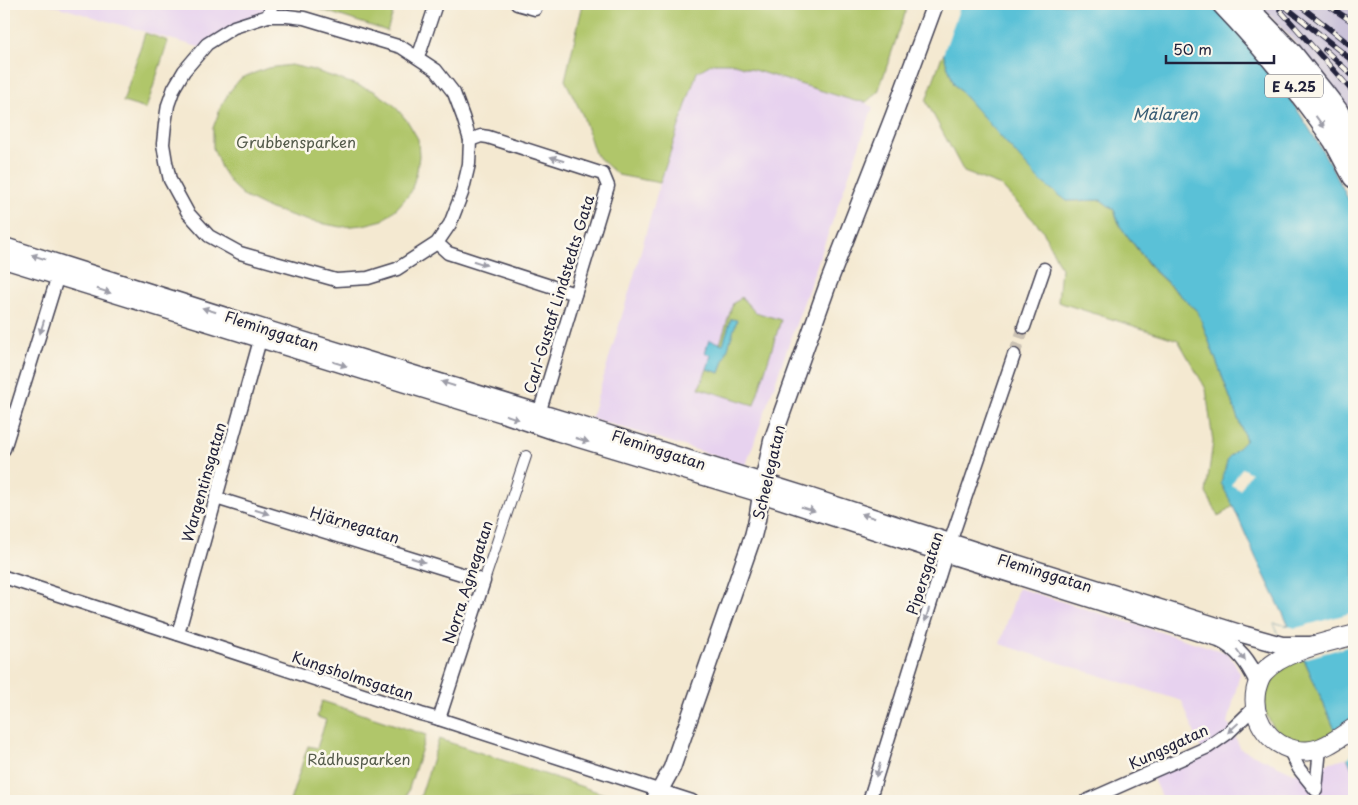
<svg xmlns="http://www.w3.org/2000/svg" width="1358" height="805" viewBox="0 0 1358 805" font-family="'Playpen Sans',sans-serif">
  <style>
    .built { fill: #e7d2ef }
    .industrial { fill: #c8bfd8 }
    .green { fill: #b0c66a; stroke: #697452 }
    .water { fill: #5ac1d7; stroke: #3e7289 }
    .pier { fill: #f4e9d1 }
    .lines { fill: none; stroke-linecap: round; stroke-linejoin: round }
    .minor-tunnel { stroke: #cac1b3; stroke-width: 12; stroke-dasharray: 12 6; stroke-linecap: butt }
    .pedestrian-casing { stroke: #424052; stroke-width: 12 }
    .minor-casing { stroke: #424052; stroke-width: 15 }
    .tertiary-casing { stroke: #424052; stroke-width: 19 }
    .secondary-casing { stroke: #424052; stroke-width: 21 }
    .trunk-casing { stroke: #424052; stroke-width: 24 }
    .pedestrian { stroke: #fff; stroke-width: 10 }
    .minor { stroke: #fff; stroke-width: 12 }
    .tertiary { stroke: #fff; stroke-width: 16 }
    .secondary { stroke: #fff; stroke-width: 19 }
    .trunk { stroke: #fff; stroke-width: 21 }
    .rail-casing { stroke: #22223b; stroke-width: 5.5 }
    .rail { stroke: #fbf7ec; stroke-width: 4; stroke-dasharray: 11; stroke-linecap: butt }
    .oneway { fill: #9c9ca7 }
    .labels { text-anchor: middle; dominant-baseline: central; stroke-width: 5; stroke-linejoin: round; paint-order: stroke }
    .shield { fill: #fbf7ec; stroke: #636270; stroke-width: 1 }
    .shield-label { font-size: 14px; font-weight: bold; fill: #22223b }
    .park-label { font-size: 15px; fill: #545b4b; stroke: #fbf7ec }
    .street-label { font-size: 15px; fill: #22223b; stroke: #fbf7ec }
    .water-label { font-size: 16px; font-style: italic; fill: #365a72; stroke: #fbf7ec }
  </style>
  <rect width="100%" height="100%" fill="#fbf7ec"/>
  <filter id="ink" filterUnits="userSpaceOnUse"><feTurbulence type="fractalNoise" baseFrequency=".02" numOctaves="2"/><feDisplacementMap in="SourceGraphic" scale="10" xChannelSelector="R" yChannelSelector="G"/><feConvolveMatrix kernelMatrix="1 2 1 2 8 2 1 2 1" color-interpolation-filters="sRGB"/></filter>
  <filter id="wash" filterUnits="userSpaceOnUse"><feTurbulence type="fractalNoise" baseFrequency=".0096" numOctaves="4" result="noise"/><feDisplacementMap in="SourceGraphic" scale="20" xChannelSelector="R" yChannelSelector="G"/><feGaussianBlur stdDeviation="1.12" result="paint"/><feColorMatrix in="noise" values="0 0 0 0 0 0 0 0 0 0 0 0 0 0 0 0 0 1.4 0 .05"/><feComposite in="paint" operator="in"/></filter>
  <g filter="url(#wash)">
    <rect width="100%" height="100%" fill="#f4e9d1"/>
    <g class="built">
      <path d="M48 4H271L268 15 202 48Z"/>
      <path d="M713 63H731L855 101 866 102 868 105 873 107 746 465 591 418 633 279 660 183 697 72Z"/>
      <path d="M1018 588 1228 653 1240 673 1228 723 1241 749 1294 773 1348 757 1354 773V801H1163L1150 772 1201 749 1182 701 1000 644Z"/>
    </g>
    <path class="industrial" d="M1259 4H1354V116L1329 83 1289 36Z"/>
    <g class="green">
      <path d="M321 4H396L387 31 319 9Z"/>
      <path d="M583 4H901L907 8 878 92 866 102 855 101 731 63H713L697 72 660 183 618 175 595 154 583 116 565 80Z"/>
      <path d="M145 33 168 41 146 109 123 102Z"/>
      <path d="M943 53 954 84 1007 143 1067 201 1101 200 1114 210 1120 226 1151 268 1198 312 1246 440 1228 458 1222 483 1233 506 1219 516 1206 493 1213 442 1206 389 1178 340 1058 302 1061 268 1042 229 1001 186 964 172 926 101Z"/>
      <path d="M291 65 313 70 374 91 393 104 408 122 418 139 419 156 417 171 411 192 398 207 383 220 363 225 341 227 309 221 265 207 245 197 232 185 221 168 213 148V128L222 104 230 91 241 78 268 68Z"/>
      <path d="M741 297 755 312 781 320 754 405 699 388 707 369 720 373 736 320 731 319 723 345 720 344 733 303 739 300Z"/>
      <path d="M1304 659 1335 730C1327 735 1318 741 1307 742 1276 745 1253 707 1269 681 1271 676 1284 665 1289 663 1293 661 1299 660 1304 659Z"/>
      <path d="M322 701 426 735 405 801H290L308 746 317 748 326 720 317 717Z"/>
      <path d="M439 739 610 796 608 801H419Z"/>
    </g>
    <g class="water">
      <path d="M901 4H1212C1227 20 1243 35 1256 52 1294 101 1327 154 1354 211V773L1304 659 1289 663 1274 623 1289 626 1256 558 1233 506 1221 483 1228 458 1246 440 1198 312 1152 268 1120 226 1114 210 1101 200 1067 201 1039 180 954 84 943 53 907 8Z"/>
      <path d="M731 319 737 320 720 373 707 369 711 355 705 353 709 340 723 344Z"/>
    </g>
    <g class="pier">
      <path d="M908 4H961L942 57 906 11Z"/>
      <path d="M1242 468 1251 473 1240 490 1231 485Z"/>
      <path d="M1354 612V645L1289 663 1274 623 1296 628Z"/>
      <path d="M1354 718V753L1346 759 1333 731Z"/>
    </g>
  </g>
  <g filter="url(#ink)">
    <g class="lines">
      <path class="minor-tunnel" d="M1014 355 1024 327"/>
      <defs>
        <path id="pedestrian" d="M484 581 526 456"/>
        <g id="minor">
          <path d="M517 4 535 9"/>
          <path d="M268 16H287L304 18 401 47 436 70 454 93 463 117 470 140 469 164 462 193 450 224 437 243 397 269 368 278 336 280 240 253 209 236 188 213 170 180 166 162 163 144 165 124 168 105 174 88 184 71 207 44 234 27Z"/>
          <path d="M268 16 272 4"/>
          <path d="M417 57 421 49 436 4"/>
          <path d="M470 140 481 136 488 137 603 174 608 186 537 420"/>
          <path d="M437 243 448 253 575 294"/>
          <path d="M1024 327 1044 269"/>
          <path d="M4 449 60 269"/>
          <path d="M216 498 484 581 439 719"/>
          <path d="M4 577 421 714 439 719 692 801"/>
          <path d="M178 634 260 340"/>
          <path d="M1289 749 1299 769 1316 790 1320 748"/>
          <path d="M869 801 946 554 1014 355"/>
          <path d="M1086 801 1208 747 1228 733 1255 707"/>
        </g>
        <g id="tertiary">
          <path d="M4 246 276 332 574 423 811 497 987 554 1246 635 1282 645H1311"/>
          <path d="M4 260 506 415 556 432 761 494 927 548 1219 639C1239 648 1248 662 1258 682"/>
          <path d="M654 801 672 768 753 536 757 520 763 483 772 441 828 284 894 115 935 4"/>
        </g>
        <path id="secondary" d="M1354 635C1328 642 1282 651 1264 672 1259 677 1258 683 1256 690 1250 721 1273 752 1307 751 1324 750 1340 737 1354 728"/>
        <g id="trunk">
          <path d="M1223 4C1263 46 1301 92 1334 140 1341 152 1347 165 1354 177"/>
          <path d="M1243 4 1292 54 1324 94 1337 111 1354 143"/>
        </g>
      </defs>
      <use href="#pedestrian" class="pedestrian-casing"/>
      <use href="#minor" class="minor-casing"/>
      <use href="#tertiary" class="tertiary-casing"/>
      <use href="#secondary" class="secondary-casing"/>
      <use href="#trunk" class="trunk-casing"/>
      <use href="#pedestrian" class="pedestrian"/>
      <use href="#minor" class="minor"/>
      <use href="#tertiary" class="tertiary"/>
      <use href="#secondary" class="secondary"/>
      <use href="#trunk" class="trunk"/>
      <defs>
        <g id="rail">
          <path d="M1282 4 1354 62"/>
          <path d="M1298 4 1354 48"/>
          <path d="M1326 4 1354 23"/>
          <path d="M1347 4 1354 9"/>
          <path d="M1280 10 1354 93"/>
          <path d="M1325 50 1354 77"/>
        </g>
      </defs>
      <use href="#rail" class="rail-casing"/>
      <use href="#rail" class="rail"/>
    </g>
    <defs><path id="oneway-solid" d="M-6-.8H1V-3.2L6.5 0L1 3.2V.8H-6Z" transform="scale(1.25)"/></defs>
    <g class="oneway">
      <use href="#oneway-solid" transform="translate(1320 122) rotate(54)"/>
      <use href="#oneway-solid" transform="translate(557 159) rotate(-163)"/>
      <use href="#oneway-solid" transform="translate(38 257) rotate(-163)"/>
      <use href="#oneway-solid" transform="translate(480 263) rotate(18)"/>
      <use href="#oneway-solid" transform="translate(104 291) rotate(17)"/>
      <use href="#oneway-solid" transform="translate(209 310) rotate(-163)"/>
      <use href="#oneway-solid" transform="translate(42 327) rotate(107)"/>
      <use href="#oneway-solid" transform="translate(340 364) rotate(17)"/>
      <use href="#oneway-solid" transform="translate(448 384) rotate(-163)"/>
      <use href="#oneway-solid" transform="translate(512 417) rotate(19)"/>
      <use href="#oneway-solid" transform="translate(582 440) rotate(17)"/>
      <use href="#oneway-solid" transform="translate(808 509) rotate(18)"/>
      <use href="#oneway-solid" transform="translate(262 512) rotate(17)"/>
      <use href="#oneway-solid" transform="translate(868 516) rotate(-162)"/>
      <use href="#oneway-solid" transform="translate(418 560) rotate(17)"/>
      <use href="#oneway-solid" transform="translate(927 615) rotate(107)"/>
      <use href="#oneway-solid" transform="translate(1241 655) rotate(53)"/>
      <use href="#oneway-solid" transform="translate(1233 728) rotate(137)"/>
      <use href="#oneway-solid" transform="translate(878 770) rotate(107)"/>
    </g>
  </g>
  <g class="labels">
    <rect class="shield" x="1265" y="74.5" width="58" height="23" rx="4"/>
    <g class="shield-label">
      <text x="1294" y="86">E 4.25</text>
    </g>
    <g class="park-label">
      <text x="296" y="141">Grubbensparken</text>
      <text x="359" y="758">Rådhusparken</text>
    </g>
    <g class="street-label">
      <text transform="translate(558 294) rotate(-73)">Carl-Gustaf Lindstedts Gata</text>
      <text transform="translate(272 330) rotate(18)">Fleminggatan</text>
      <text transform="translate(659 449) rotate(18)">Fleminggatan</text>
      <text transform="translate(768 472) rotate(-77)">Scheelegatan</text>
      <text transform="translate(203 482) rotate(-74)">Wargentinsgatan</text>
      <text transform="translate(355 524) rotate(17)">Hjärnegatan</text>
      <text transform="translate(1045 572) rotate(17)">Fleminggatan</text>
      <text transform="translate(924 573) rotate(-72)">Pipersgatan</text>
      <text transform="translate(467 582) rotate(-72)">Norra Agnegatan</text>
      <text transform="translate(353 675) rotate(18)">Kungsholmsgatan</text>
      <text transform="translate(1168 746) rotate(-25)">Kungsgatan</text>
    </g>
    <g class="water-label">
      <text x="1165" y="113">Mälaren</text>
    </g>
  </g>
  <rect width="1358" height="805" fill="none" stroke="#fbf7ec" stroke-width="20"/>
  <path d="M1166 55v8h108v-8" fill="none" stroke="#22223b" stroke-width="2.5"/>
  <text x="1173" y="55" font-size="15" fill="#22223b" stroke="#fbf7ec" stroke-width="4" paint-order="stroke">50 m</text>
</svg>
